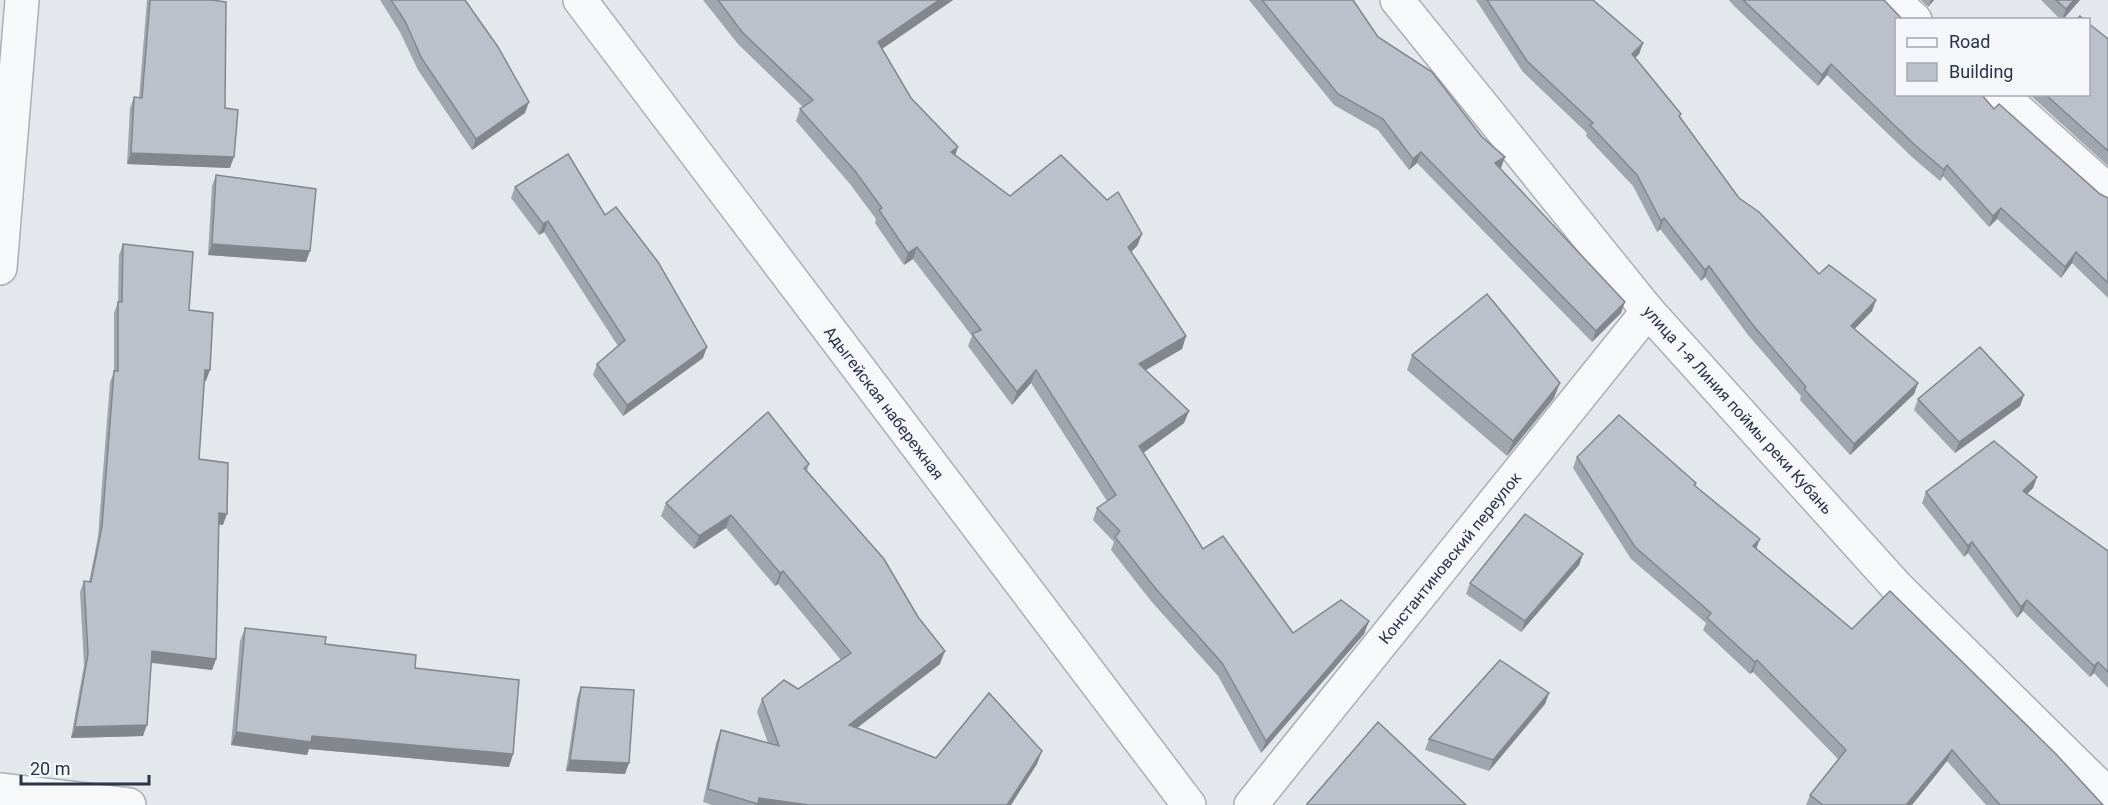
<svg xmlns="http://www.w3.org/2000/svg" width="2108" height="805" viewBox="0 0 2108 805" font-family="Roboto,sans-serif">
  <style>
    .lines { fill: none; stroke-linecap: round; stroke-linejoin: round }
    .minor-casing { stroke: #a9aeb7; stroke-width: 36 }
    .tertiary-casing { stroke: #a9aeb7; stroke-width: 36 }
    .minor { stroke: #f7f8fa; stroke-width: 33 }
    .tertiary { stroke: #f7f8fa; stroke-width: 33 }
    .wall { fill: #a1a5ae }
    .shaded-wall { fill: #83868d }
    .building { fill: #bbc0ca; stroke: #83868d; stroke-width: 1.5 }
    .labels { text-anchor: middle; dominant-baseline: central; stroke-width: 4.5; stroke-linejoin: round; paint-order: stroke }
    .street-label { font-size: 16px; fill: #2b3445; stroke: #f4f6f9 }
  </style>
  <rect width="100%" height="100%" fill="#e4e7ec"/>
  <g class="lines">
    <defs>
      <g id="minor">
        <path d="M1397 0 1648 311 1897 587 2108 795"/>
        <path d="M1893 0 1915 20"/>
        <path d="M2000 94 2108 191"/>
        <path d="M0 268 22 0"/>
        <path d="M0 790 129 805"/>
        <path d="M1251 805 1648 311"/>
      </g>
      <path id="tertiary" d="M580 0 1189 805"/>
    </defs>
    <use href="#minor" class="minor-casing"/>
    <use href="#tertiary" class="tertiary-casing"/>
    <use href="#minor" class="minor"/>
    <use href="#tertiary" class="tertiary"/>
  </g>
  <g class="wall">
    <path d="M147 0H212L225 108 230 168 127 164 130 108 134 97 139 98Z"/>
    <path d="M380 0H465L525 113 472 150 418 70 400 32Z"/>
    <path d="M703 0H953L882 49 911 98 956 155 1010 196 1142 234 1137 246 1131 252 1186 336 1182 349 1145 370 1189 411 1184 423 1143 453 1203 549 1293 633 1369 621 1364 634 1261 753 1218 676 1151 601 1111 550 1114 542 1093 520 1097 508 1107 501 1031 383 1012 405 968 346 972 336 913 259 904 265 875 223 876 219 850 184 796 121 800 109 803 107 738 44Z"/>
    <path d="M1249 0H1353L1378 37 1501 168H1500L1621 313 1592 342 1417 163 1409 170 1378 130 1334 105Z"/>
    <path d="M1476 0H1593L1643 43 1639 54 1635 58 1739 198 1819 274 1876 300 1872 311 1854 329 1918 383 1914 394 1850 455 1800 400 1801 396 1748 335 1705 277 1701 281 1660 229 1657 232 1633 186 1586 136 1587 133 1523 72Z"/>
    <path d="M1729 0H1884L1896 94 1994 109 2100 194 2108 198V298L2072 263 2061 278 1997 219 1989 227 1943 176 1940 181 1912 157 1827 75 1818 86 1733 5Z"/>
    <path d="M1921 0H1934L1928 7Z"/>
    <path d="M2041 0H2080L2063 20H2061Z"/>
    <path d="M2108 39V166L2029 94H2088Z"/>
    <path d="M216 175 306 262 208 255 212 186Z"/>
    <path d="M515 187 605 215 703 358 623 416 593 375 597 364 618 346 544 232 539 235 511 198Z"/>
    <path d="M123 244 189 310 206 381H204L199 459 223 525 219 524 216 659 212 670 151 663 143 736 71 738 84 665 80 592 84 581 89 582 98 537 110 382 114 372V313L118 302 119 255Z"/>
    <path d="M1412 355 1554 398 1507 456 1407 370Z"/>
    <path d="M2024 395 2020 406 1955 453 1914 410 1918 399Z"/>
    <path d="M1577 457 1696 483 1695 486 1760 539 1756 549 1852 629 2103 805H1986L1947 761 1912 805H1806L1810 795 1838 759 1753 672 1750 674 1703 630 1706 623 1631 559 1573 468Z"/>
    <path d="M809 464 807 471 940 664 857 728 936 758 1037 764 1011 805H712L703 802 716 743 721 730 768 743 757 712 762 699 798 689 841 660 778 584 775 586 726 528 694 549 661 516 666 503Z"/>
    <path d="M2037 477 2033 488 2027 494 2108 551V688L2094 673 2090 677 2023 611 2017 618 1968 553 1964 557 1922 503 1926 492Z"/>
    <path d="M1583 554 1579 565 1521 632 1466 594 1470 583Z"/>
    <path d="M245 628 325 644 415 668 513 754 509 767 309 749 307 755 231 745 240 641Z"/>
    <path d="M581 687 625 774 566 771 577 698Z"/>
    <path d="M1549 693 1545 704 1489 771 1425 750 1429 739Z"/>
  </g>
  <g class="shaded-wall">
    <path d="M939 0H953L873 55 878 42Z"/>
    <path d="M1931 0H1934L1928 7Z"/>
    <path d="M2074 0H2080L2062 20 2066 9Z"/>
    <path d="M1643 43 1639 54 1628 65 1632 54Z"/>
    <path d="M1831 64 1827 75 1818 86 1822 75Z"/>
    <path d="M529 102 525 113 472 150 476 139Z"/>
    <path d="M958 147 954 159 951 152Z"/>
    <path d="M1421 152 1417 163 1409 170 1413 159Z"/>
    <path d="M131 153 234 157 230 168 127 164Z"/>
    <path d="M1505 157 1501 168 1491 174 1495 163Z"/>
    <path d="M1947 165 1943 176 1940 181 1944 170Z"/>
    <path d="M2001 208 1997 219 1989 227 1993 216Z"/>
    <path d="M1664 218 1660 229 1657 232 1661 221Z"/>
    <path d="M548 221 544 232 539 235 543 224Z"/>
    <path d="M1142 234 1137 246 1123 260 1128 247Z"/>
    <path d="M212 244 310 251 306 262 208 255Z"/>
    <path d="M917 247 913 259 904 265 908 253Z"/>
    <path d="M2076 252 2072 263 2061 278 2065 267Z"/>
    <path d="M1709 266 1705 277 1701 281 1705 270Z"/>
    <path d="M1876 300 1872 311 1847 337 1851 326Z"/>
    <path d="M1625 302 1621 313 1592 342 1596 331Z"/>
    <path d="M1186 336 1182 349 1134 377 1139 364Z"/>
    <path d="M707 347 703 358 623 416 627 405Z"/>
    <path d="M205 370H210L206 381H201Z"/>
    <path d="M1036 370 1031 383 1012 405 1017 392Z"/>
    <path d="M1560 383 1554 398 1507 456 1513 441Z"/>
    <path d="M1918 383 1914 394 1850 455 1854 444Z"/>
    <path d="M2024 395 2020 406 1955 453 1959 442Z"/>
    <path d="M1189 411 1184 423 1135 459 1139 446Z"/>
    <path d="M2037 477 2033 488 2019 502 2023 491Z"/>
    <path d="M219 513 227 514 223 525 215 524Z"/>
    <path d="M731 515 726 528 694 549 699 536Z"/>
    <path d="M1760 539 1755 551 1753 546Z"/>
    <path d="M1972 542 1968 553 1964 557 1968 546Z"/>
    <path d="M1583 554 1579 565 1521 632 1525 621Z"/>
    <path d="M783 571 778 584 775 586 780 573Z"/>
    <path d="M2027 600 2023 611 2017 618 2021 607Z"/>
    <path d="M1369 621 1364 634 1261 753 1266 741Z"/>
    <path d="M152 651 216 659 212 670 148 662Z"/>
    <path d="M945 651 940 664 844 738 849 725Z"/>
    <path d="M1757 660 1753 672 1750 674 1755 662Z"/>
    <path d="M2098 662 2094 673 2090 677 2094 666Z"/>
    <path d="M1549 693 1545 704 1489 771 1493 760Z"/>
    <path d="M147 725 143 736 71 738 75 727Z"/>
    <path d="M236 732 312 736 513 754 509 767 309 749 307 755 231 745Z"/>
    <path d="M1952 750 1947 761 1912 805H1906Z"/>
    <path d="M1042 751 1037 764 1011 805H1007Z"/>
    <path d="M570 760 629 763 625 774 566 771Z"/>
    <path d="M759 798 809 805H758Z"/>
  </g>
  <g class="building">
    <path d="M150 0H212L226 2 225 108 238 110 234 157 131 153 134 97 142 98Z"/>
    <path d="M391 0H465L498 47 529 102 476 139 422 59 405 21Z"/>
    <path d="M718 0H939L878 42 911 98 958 147 951 152 1010 196 1061 155 1107 200 1118 192 1142 234 1128 247 1186 336 1139 364 1189 411 1139 446 1203 549 1223 536 1293 633 1341 600 1369 621 1266 741 1222 663 1156 589 1115 537 1120 531 1097 508 1116 495 1036 370 1017 392 972 334 981 330 917 247 908 253 879 210 882 208 855 171 800 109 813 100 742 32Z"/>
    <path d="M1262 0H1353L1378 37 1432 72 1482 137 1505 157 1495 163 1625 302 1596 331 1421 152 1413 159 1383 119 1338 94Z"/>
    <path d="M1487 0H1593L1643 43 1632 54 1681 114 1679 116 1739 198 1759 212 1819 274 1829 265 1876 300 1851 326 1918 383 1854 444 1804 389 1806 387 1752 324 1709 266 1705 270 1664 218 1661 221 1637 175 1590 125 1593 123 1527 61Z"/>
    <path d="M1743 0H1884L1903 20H1896V94H1981L1994 109 1999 104 2100 194 2108 198V283L2076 252 2065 267 2001 208 1993 216 1947 165 1944 170 1916 146 1831 64 1822 75Z"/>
    <path d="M2056 0H2074L2066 9Z"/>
    <path d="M2080 16 2085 20H2076Z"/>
    <path d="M2088 23 2108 39V151L2045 94H2088Z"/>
    <path d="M568 154 605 215 616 207 658 262 707 347 627 405 597 364 625 340 548 221 543 224 515 187Z"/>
    <path d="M216 175 316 189 310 251 212 244Z"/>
    <path d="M123 244 193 252 189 310 213 313 210 370H205L199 459 228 463 227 514 219 513 216 659 152 651 147 725 75 727 88 654 84 581 91 582 102 526 114 371H118V302H122Z"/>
    <path d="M1487 294 1560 383 1513 441 1412 355Z"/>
    <path d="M1980 347 2024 395 1959 442 1918 399Z"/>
    <path d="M768 412 809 464 804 468 884 559 918 617 945 651 849 725 936 758 989 693 1042 751 1007 805H809L759 798 758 804 708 789 721 730 779 746 762 699 784 680 798 689 851 653 783 571 780 573 731 515 699 536 666 503Z"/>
    <path d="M1619 415 1696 483 1694 485 1760 539 1753 546 1852 629 1890 591 2056 754 2103 805H2000L1952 750 1906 805H1823L1810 795 1846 750 1757 660 1755 662 1707 618 1711 613 1635 547 1577 457Z"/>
    <path d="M1994 441 2037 477 2023 491 2108 551V672L2098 662 2094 666 2027 600 2021 607 1972 542 1968 546 1926 492Z"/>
    <path d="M1525 514 1583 554 1525 621 1470 583Z"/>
    <path d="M245 628 326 637 325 644 416 655 415 668 519 680 513 754 312 736 311 742 236 732Z"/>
    <path d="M1500 660 1549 693 1493 760 1429 739Z"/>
    <path d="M581 687 634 690 629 763 570 760Z"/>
    <path d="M1378 722 1466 805H1308L1307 804Z"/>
  </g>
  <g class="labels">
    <g class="street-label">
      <text transform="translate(884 403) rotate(53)">Адыгейская набережная</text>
      <text transform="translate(1738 410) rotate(48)">улица 1-я Линия поймы реки Кубань</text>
      <text transform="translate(1450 558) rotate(-51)">Константиновский переулок</text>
    </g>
  </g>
  <rect x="1895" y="18" width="195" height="78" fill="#f4f6f9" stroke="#a4a8b1" stroke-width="1.5"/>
  <rect x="1907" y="38" width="30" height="9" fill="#f7f8fa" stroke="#a4a8b1" stroke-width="1.5"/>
  <text x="1949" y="48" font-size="18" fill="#2b3445">Road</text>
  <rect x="1907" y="63" width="30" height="18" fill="#bbc0ca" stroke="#a4a8b1" stroke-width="1.5"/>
  <text x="1949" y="78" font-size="18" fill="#2b3445">Building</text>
  <path d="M21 775v9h128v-9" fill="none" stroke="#2b3445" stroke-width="3"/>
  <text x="30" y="775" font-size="18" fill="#2b3445" stroke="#f4f6f9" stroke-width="4.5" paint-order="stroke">20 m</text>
</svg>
